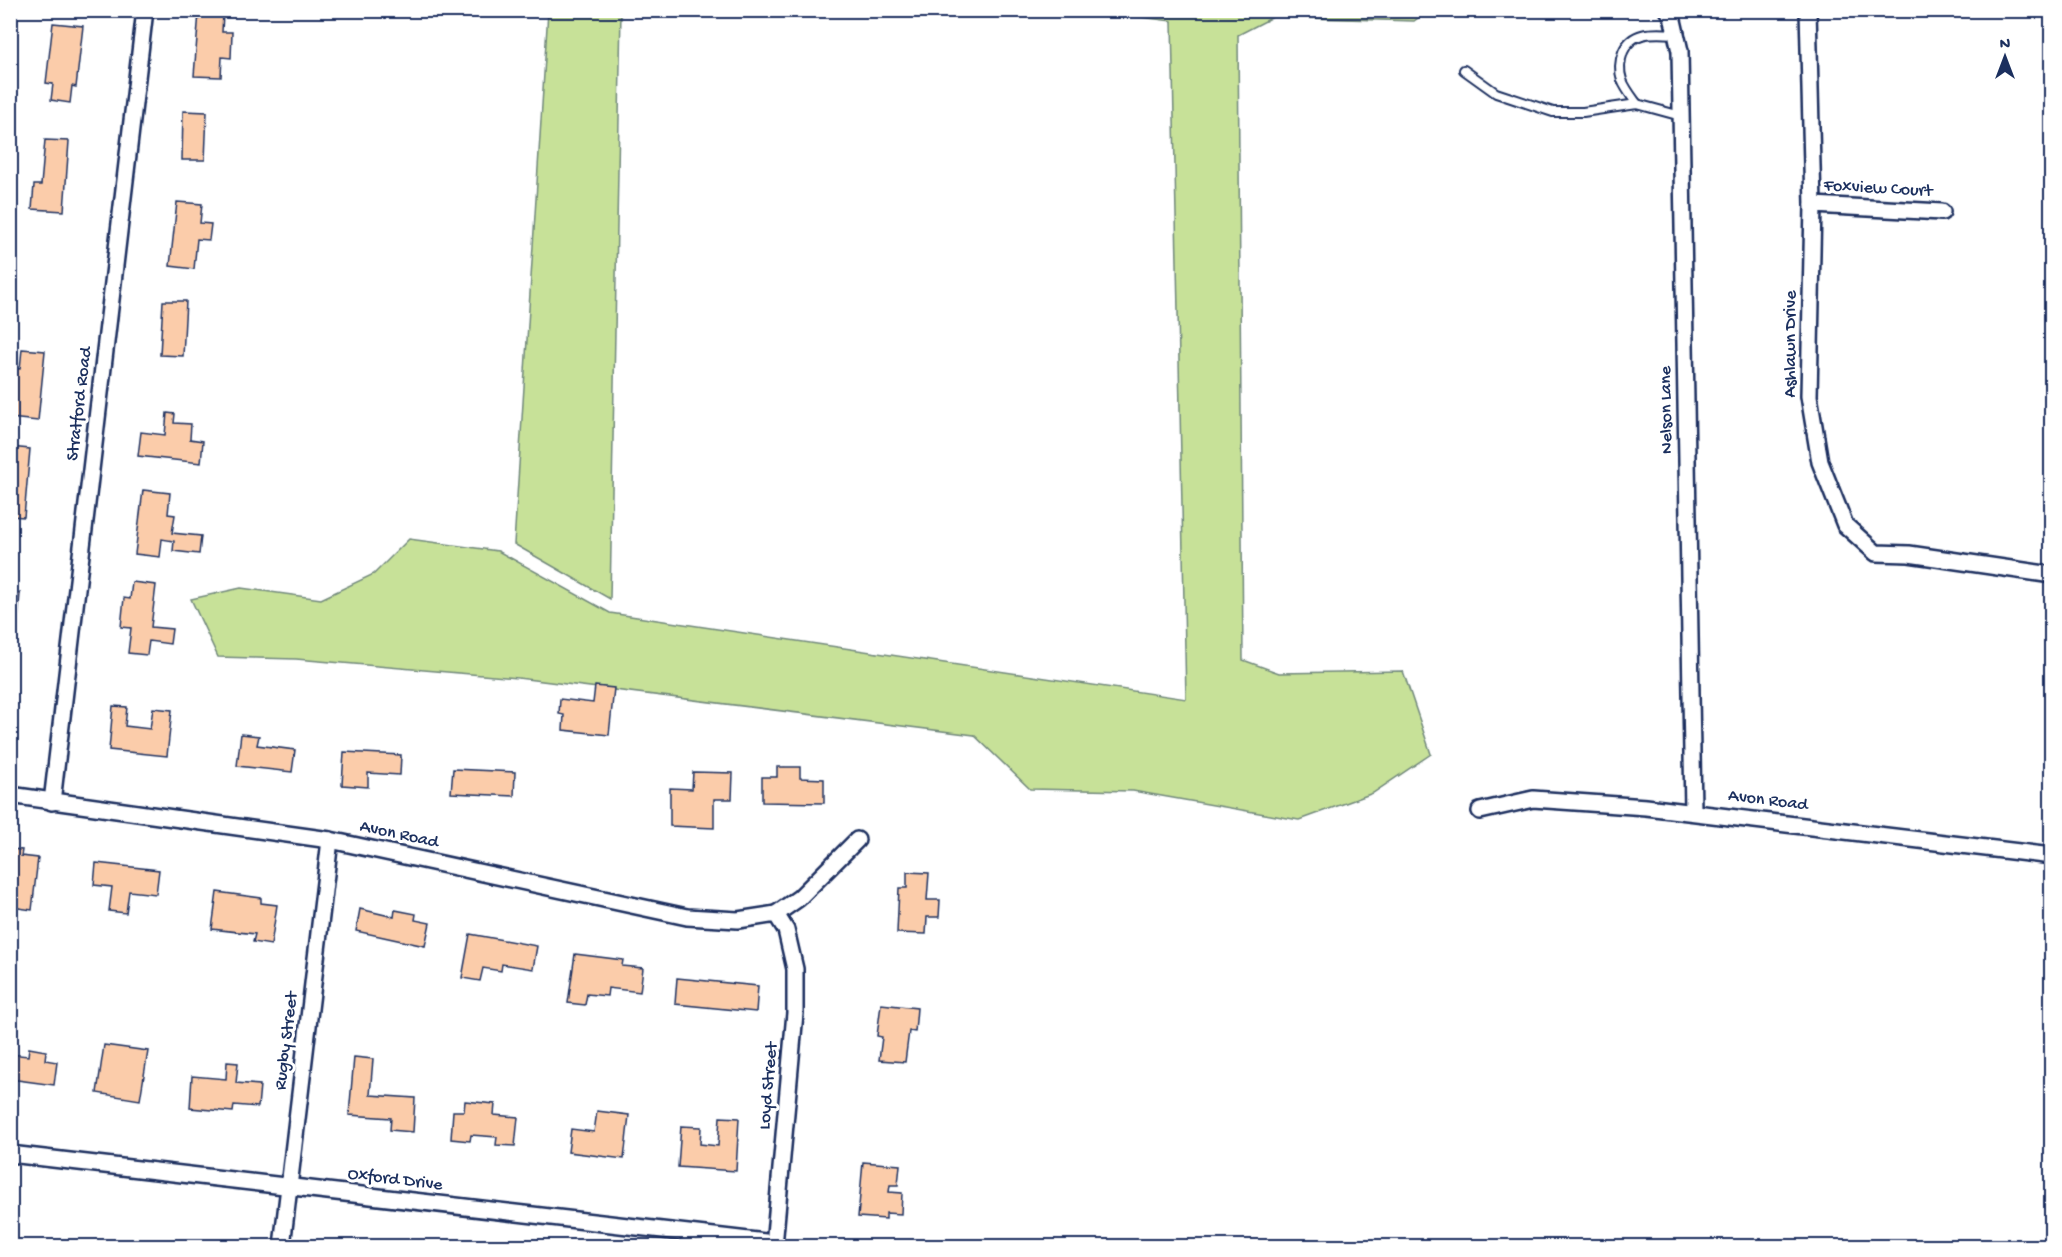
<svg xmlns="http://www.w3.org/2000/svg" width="2062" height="1257" viewBox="0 0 2062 1257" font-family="'Gochi Hand',sans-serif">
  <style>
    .green { fill: #c7e198; stroke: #71887b; stroke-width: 1.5 }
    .building { fill: #fbccaa; stroke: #1b2f5e; stroke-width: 1.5 }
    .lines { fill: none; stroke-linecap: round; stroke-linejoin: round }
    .service-casing { stroke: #1b2f5e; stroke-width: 12 }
    .minor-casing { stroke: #1b2f5e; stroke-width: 20 }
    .service { stroke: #fff; stroke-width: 8 }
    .minor { stroke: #fff; stroke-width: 15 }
    .labels { text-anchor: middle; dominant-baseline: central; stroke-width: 6; stroke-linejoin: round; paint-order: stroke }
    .street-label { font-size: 18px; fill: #1b2f5e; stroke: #fff }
  </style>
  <rect width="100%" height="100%" fill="#fff"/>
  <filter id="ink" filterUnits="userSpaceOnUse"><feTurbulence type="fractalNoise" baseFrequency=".0167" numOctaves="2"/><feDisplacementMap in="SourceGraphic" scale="12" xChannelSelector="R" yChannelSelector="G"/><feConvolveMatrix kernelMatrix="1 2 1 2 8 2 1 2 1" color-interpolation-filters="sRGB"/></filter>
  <g filter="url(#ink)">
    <g class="green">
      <path d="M548 11H621L610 599 514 544Z"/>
      <path d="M1092 11H1428L1414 21 1273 17 1238 35 1243 660 1279 673 1403 671 1431 754 1373 793 1299 820 1133 791 1030 789 974 735 518 678 296 659 218 657 191 599 241 588 321 599 374 574 409 539 498 551 610 613 1186 699 1172 21Z"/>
    </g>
    <g class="building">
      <path d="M199 12 223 13 222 32H232L231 58 222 57 221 77 194 76Z"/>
      <path d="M53 23 83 26 76 87 72 86 70 103 51 100 53 84 46 83Z"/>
      <path d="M183 111 207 112 205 160H182Z"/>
      <path d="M45 140 69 141 64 211 32 209 34 185H41Z"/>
      <path d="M177 202 202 204 200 223 211 224 209 240 197 239 194 269 170 266Z"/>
      <path d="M163 301H186L183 356 160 355Z"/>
      <path d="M22 349 45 351 38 421 10 418V368L20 369Z"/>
      <path d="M167 413 175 414 174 423 191 424 190 439 203 441 201 463 138 456 141 432 165 435Z"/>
      <path d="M10 447 30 449 24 517 10 516Z"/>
      <path d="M143 490 170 493 168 514 175 515 172 533 201 536 199 554 173 551 174 541 162 539 160 557 135 554Z"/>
      <path d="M132 582 156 585 151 627 172 629 170 644 149 641 147 655 128 653 131 628 121 627 124 598 130 599Z"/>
      <path d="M10 583H16L15 593H20L18 620 12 619 11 629Z"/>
      <path d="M595 686 614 688 609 735 563 730 564 715 559 714 560 699 593 703Z"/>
      <path d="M113 706 127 707 125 726 150 729 153 708 172 710 167 756 109 750Z"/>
      <path d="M241 734 259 736 257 745 295 750 292 772 237 766Z"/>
      <path d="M344 752 401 755 400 775 368 773V787L342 785Z"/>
      <path d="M777 767H800V778L824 779V803L762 802V777H777Z"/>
      <path d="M453 769 515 772 514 796 451 793Z"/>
      <path d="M693 772 733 773 732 799H714V828L670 826V788L692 789Z"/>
      <path d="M10 849 22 850 21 856 38 858 32 910 12 907 15 881 10 880Z"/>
      <path d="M96 863 159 870 156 894 129 891 126 913 109 911 112 887 94 885Z"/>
      <path d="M907 872 929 873 927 900H940L939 917H927L926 934 897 933 899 888H907Z"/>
      <path d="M217 892 261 898V903L277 905 271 945 253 942 255 934 212 929Z"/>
      <path d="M360 909 394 917 395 910 416 914 415 920 430 923 425 946 356 931Z"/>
      <path d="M470 934 537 946 533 969 502 964 501 971 483 968 480 981 462 978Z"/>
      <path d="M575 954 623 960 622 966 643 968 640 992 608 988 607 996 587 994 585 1005 568 1003Z"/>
      <path d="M677 978 758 986 756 1012 675 1004Z"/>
      <path d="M881 1004 917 1008 915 1032 909 1031 905 1062 879 1060 882 1037 877 1036Z"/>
      <path d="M104 1045 148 1051 140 1100 97 1093Z"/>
      <path d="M29 1048 46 1051 45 1060 57 1062 54 1085 10 1079V1054L28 1056Z"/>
      <path d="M354 1057 373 1059 370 1095 415 1098 413 1132 390 1130 391 1118 349 1115Z"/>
      <path d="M227 1062 238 1063 236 1083 260 1085 258 1107 234 1105 233 1112 190 1108 192 1076 226 1079Z"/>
      <path d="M465 1101 495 1104 494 1115 518 1117 515 1146 496 1145 497 1137 471 1135 470 1141 451 1139 453 1111H464Z"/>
      <path d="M597 1111 629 1115 624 1159 568 1152 571 1129 594 1132Z"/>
      <path d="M720 1117 739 1118 736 1171 678 1167 681 1126 701 1127 700 1144 718 1146Z"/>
      <path d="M863 1162 900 1165 898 1185H890L889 1192 902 1193 901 1214 886 1213V1219L858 1217Z"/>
    </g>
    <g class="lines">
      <defs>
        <g id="service">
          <path d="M1464 70 1496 93 1553 112H1583L1637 104 1681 116"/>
          <path d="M1637 104C1632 97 1625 88 1622 80 1619 71 1620 60 1623 52 1632 29 1657 33 1677 34"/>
        </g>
        <g id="minor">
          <path d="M1668 10 1672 16 1680 51 1693 811"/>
          <path d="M1808 10 1813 205 1809 396 1820 462 1845 525 1876 553 1909 554 2052 575"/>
          <path d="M1813 205 1942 212"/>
          <path d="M10 795 330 840 687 917 738 920 776 914 786 930 795 969V1013L774 1246"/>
          <path d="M52 802 145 10"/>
          <path d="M1480 811 1533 799 1646 807 2052 856"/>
          <path d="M776 914 799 898 857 840"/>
          <path d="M10 1154 774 1243"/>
          <path d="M282 1246 330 840"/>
        </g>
      </defs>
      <use href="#service" class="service-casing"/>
      <use href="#minor" class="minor-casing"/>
      <use href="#service" class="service"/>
      <use href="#minor" class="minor"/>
    </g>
  </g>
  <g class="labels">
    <g class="street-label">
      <text transform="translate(1878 189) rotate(3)">Foxview Court</text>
      <text transform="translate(1791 344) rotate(-90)">Ashlawn Drive</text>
      <text transform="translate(80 404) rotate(-83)">Stratford Road</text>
      <text transform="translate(1667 410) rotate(-91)">Nelson Lane</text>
      <text transform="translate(1768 801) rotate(7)">Avon Road</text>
      <text transform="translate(399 835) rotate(12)">Avon Road</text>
      <text transform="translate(287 1041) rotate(-83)">Rugby Street</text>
      <text transform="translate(769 1086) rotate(-85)">Loyd Street</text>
      <text transform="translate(395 1180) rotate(7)">Oxford Drive</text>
    </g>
  </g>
  <rect width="2062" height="1257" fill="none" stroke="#fff" stroke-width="36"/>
  <rect x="18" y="18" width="2026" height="1221" fill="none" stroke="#1b2f5e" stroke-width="2" filter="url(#ink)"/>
  <g transform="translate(2005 57)" stroke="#ffffff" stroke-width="4.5" paint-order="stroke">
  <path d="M0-4.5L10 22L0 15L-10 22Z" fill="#1b2f5e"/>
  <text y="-9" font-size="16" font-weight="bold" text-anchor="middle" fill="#1b2f5e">N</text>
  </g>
</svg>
